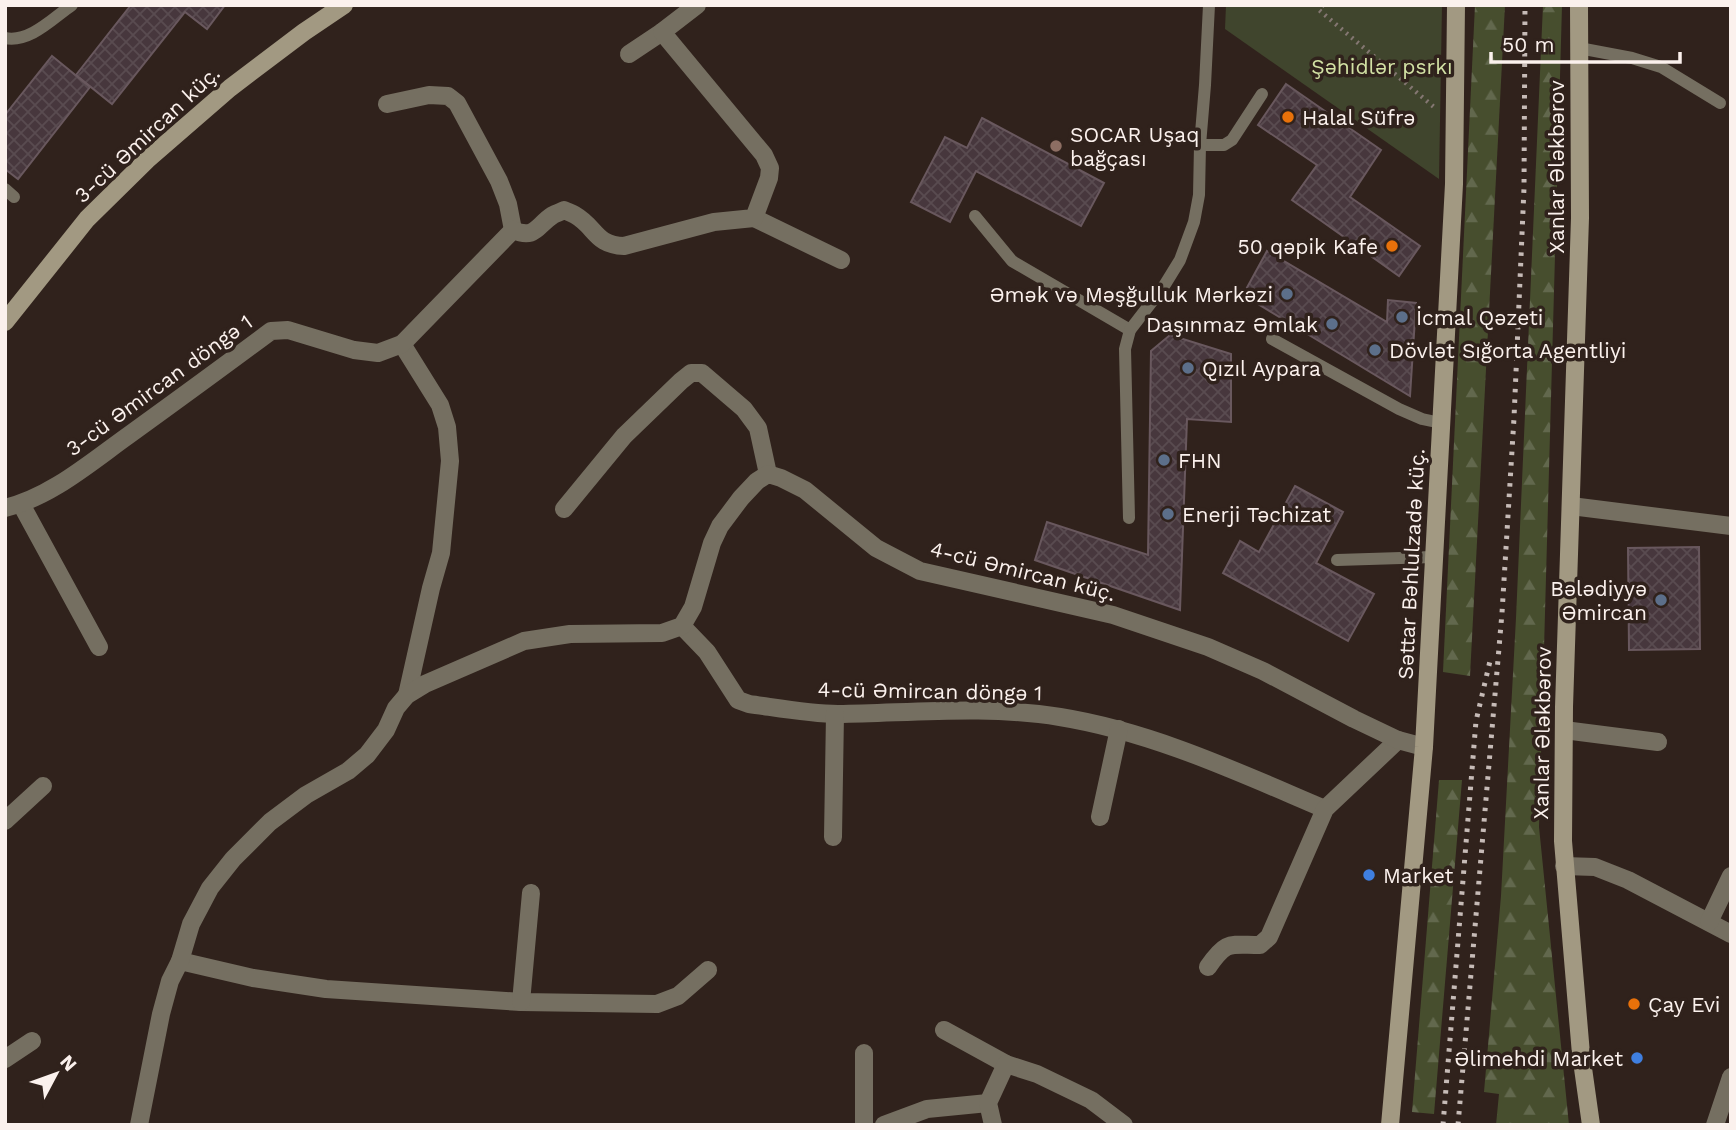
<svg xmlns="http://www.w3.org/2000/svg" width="1736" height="1130" font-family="'Work Sans',sans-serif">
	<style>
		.forest { fill: url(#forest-firs) }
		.park { fill: #40452d }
		.building { fill: url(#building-cross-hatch); stroke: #69585e; stroke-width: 2 }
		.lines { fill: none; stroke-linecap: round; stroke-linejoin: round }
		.path { stroke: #847772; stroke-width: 4.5; stroke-dasharray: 2 5; stroke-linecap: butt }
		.lane { stroke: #756f61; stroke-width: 12 }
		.street { stroke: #756f61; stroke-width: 18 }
		.secondary { stroke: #a29982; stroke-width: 18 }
		.rail { stroke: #c6bbb7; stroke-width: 5; stroke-dasharray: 3.5 7; stroke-linecap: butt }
		.food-dot { fill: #e8710a; stroke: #30221c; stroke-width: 2.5 }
		.education-dot { fill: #8d6e63; stroke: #30221c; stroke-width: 2.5 }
		.service-dot { fill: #5c6f8a; stroke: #30221c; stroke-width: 2.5 }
		.shop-dot { fill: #3f7fe0; stroke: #30221c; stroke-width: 2.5 }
		.labels { text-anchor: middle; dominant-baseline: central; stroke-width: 7; stroke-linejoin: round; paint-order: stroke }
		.park-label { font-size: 21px; fill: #d3e2a5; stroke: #30221c }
		.poi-label { font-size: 21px; fill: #fbf1ed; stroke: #30221c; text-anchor: start }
		.street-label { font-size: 21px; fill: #fbf1ed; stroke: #30221c }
	</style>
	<defs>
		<pattern id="forest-firs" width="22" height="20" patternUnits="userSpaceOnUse" patternTransform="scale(1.75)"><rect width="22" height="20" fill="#474e2e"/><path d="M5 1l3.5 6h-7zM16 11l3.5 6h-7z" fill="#62684d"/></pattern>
		<pattern id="building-cross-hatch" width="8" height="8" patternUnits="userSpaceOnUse" patternTransform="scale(1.75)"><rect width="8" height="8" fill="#47373d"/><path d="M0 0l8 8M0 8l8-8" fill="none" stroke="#594b50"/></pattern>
	</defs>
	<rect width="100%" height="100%" fill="#30221c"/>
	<!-- forest -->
	<g class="forest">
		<path d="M1475,5H1505L1470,676L1443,672Z"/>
		<path d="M1543,5H1562L1539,827L1569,1125H1496L1499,1094L1484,1092L1501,896L1516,618Z"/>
		<path d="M1439,780H1462L1434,1114L1412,1112Z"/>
	</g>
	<!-- park -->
	<path class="park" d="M1226,5H1442L1439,179L1225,29Z"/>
	<!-- building -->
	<g class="building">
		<path d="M131,5H225L207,29L185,12L112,104L76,75Z"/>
		<path d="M52,56L90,87L18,179L5,169V115Z"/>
		<path d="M1286,84L1381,150L1350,197L1420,246L1399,276L1292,200L1317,165L1258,125Z"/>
		<path d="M982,118L1104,183L1081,226L976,171L950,222L911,202L945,137L967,148Z"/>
		<path d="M1267,251L1387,322L1388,300L1416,303L1410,396L1243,295Z"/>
		<path d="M1170,335L1231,354V422L1187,419L1180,610L1035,560L1047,522L1148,555L1151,351Z"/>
		<path d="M1295,486L1343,512L1316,563L1374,594L1348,641L1223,573L1240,541L1259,552Z"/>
		<path d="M1699,547L1700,649L1629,650L1628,548Z"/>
	</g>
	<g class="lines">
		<!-- path -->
		<path class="path" d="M1323,5L1319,10L1434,107"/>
		<!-- lane -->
		<g class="lane">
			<path d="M5,38C30,43 53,18 72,5"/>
			<path d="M1579,48L1632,58L1661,67L1720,103"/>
			<path d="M1200,145H1224L1232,140L1262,94"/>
			<path d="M5,189L14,197"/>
			<path d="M975,216L1012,261L1130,330"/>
			<path d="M1272,339L1399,409L1422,419L1441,423"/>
			<path d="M1129,518L1125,349L1130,330L1164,286L1180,260L1194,222L1199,195L1200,145L1205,85L1209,5"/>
			<path d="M1337,560L1433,557"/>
		</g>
		<!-- street -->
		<g class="street">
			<path d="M629,54L662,32"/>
			<path d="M387,104L429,95L448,96L457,103L499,181L508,204L513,230"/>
			<path d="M754,218L841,260"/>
			<path d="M402,344L440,405L447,427L450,461L441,553L431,588L407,695"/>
			<path d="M21,504L99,647"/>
			<path d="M1571,506L1731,526"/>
			<path d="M5,508C51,497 91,462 129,435C176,401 224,366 271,331L288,330L354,350L378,353L402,344L513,230C536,240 537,225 553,215C557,213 561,212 564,210C568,212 572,213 575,215C596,227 595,245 624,246L714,222L754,218L769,178L770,168L764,155L662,32L697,5"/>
			<path d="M564,509L624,436L681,381L691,373H702L744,409L758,428L768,474"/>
			<path d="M682,626L707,652L738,700L749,704C778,708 809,714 838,714C912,713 987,705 1060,717C1153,732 1240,773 1325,809"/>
			<path d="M1564,730L1658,742"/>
			<path d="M1100,817L1119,729"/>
			<path d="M5,821L43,786"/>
			<path d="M833,837L835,714"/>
			<path d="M1564,866L1595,867L1628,880L1731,934"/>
			<path d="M1709,922L1731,876"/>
			<path d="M180,961L253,978L326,989L521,1002L657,1004L678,996L708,970"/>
			<path d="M1208,967C1227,940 1229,945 1260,945L1269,937L1325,809L1398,740"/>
			<path d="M521,1002L531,893"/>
			<path d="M944,1030L1006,1064"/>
			<path d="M864,1053V1125"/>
			<path d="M5,1059L32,1041"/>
			<path d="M139,1125L161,1014L170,981L180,961L191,924L210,888L233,859L270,822L306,795L348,771L367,755L386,730L396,708L407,695L425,684L524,641L570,634L662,633L682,626L693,607L712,543L720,526L741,498L757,481L768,474L781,478L805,490L876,548L920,571L1113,615L1208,647L1263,671L1354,719L1398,740L1424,747"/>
			<path d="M884,1125L927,1109L988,1103"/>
			<path d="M993,1125L988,1103L1006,1064L1037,1074L1091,1100L1124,1125"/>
			<path d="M1715,1125L1731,1077"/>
		</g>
		<!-- secondary -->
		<g class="secondary">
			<path d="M1579,5L1580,218L1564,707L1563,841L1581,1054L1591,1125"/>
			<path d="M5,322L87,219L147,160L230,88L304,32L344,5"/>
			<path d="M1390,1125L1424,747L1454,184L1456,5"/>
		</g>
		<!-- rail -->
		<g class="rail">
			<path d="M1443,1125L1476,721L1490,661"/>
			<path d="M1458,1125L1502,613L1514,418L1524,188L1525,5"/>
		</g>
	</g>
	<!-- markers -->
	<g class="food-dot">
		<circle cx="1288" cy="117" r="7"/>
		<circle cx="1392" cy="246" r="7"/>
		<circle cx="1634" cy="1004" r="7"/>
	</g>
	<circle class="education-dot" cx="1056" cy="146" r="7"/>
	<g class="service-dot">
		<circle cx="1287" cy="294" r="7"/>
		<circle cx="1402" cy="317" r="7"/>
		<circle cx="1332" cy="324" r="7"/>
		<circle cx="1375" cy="350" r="7"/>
		<circle cx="1188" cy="368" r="7"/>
		<circle cx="1164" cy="460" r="7"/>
		<circle cx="1168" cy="514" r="7"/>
		<circle cx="1661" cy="600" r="7"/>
	</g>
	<g class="shop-dot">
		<circle cx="1369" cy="875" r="7"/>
		<circle cx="1637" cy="1058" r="7"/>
	</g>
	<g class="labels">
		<!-- park labels -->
		<g class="park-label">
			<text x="1382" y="66">Şəhidlər psrkı</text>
		</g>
		<!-- poi labels -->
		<g class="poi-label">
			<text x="1302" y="117">Halal Süfrə</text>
			<text x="1070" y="134">SOCAR Uşaq<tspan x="1070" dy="24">bağçası</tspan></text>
			<text x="1378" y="246" text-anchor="end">50 qəpik Kafe</text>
			<text x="1273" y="294" text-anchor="end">Əmək və Məşğulluk Mərkəzi</text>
			<text x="1416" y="317">İcmal Qəzeti</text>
			<text x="1318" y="324" text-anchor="end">Daşınmaz Əmlak</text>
			<text x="1389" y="350">Dövlət Sığorta Agentliyi</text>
			<text x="1202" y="368">Qızıl Aypara</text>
			<text x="1178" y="460">FHN</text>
			<text x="1182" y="514">Enerji Təchizat</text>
			<text x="1647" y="588" text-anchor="end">Bələdiyyə<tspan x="1647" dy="24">Əmircan</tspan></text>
			<text x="1383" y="875">Market</text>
			<text x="1648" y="1004">Çay Evi</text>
			<text x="1623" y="1058" text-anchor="end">Əlimehdi Market</text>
		</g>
		<!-- street labels -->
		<g class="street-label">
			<text transform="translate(147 134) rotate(-43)">3-cü Əmircan küç.</text>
			<text transform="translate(1556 167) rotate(-90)">Xanlar Ələkbərov</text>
			<text transform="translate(159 385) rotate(-36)">3-cü Əmircan döngə 1</text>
			<text transform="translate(1411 564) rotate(-87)">Səttar Bəhlulzadə küç.</text>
			<text transform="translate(1023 571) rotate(14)">4-cü Əmircan küç.</text>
			<text transform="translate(930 691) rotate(1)">4-cü Əmircan döngə 1</text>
			<text transform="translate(1542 733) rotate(-89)">Xanlar Ələkbərov</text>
		</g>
	</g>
	<!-- border -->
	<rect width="1736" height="1130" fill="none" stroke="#fbf1ed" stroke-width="14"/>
	<!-- north arrow -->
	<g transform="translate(56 1074) rotate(49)" stroke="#30221c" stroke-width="5" paint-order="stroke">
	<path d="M0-5L12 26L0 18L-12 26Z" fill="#fbf1ed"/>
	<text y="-10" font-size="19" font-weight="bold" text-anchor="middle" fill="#fbf1ed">N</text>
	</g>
	<!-- scale -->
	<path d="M1491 52v10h189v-10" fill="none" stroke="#fbf1ed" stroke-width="3.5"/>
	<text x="1502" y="52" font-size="21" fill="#fbf1ed" stroke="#30221c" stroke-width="5" paint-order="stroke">50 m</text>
</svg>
